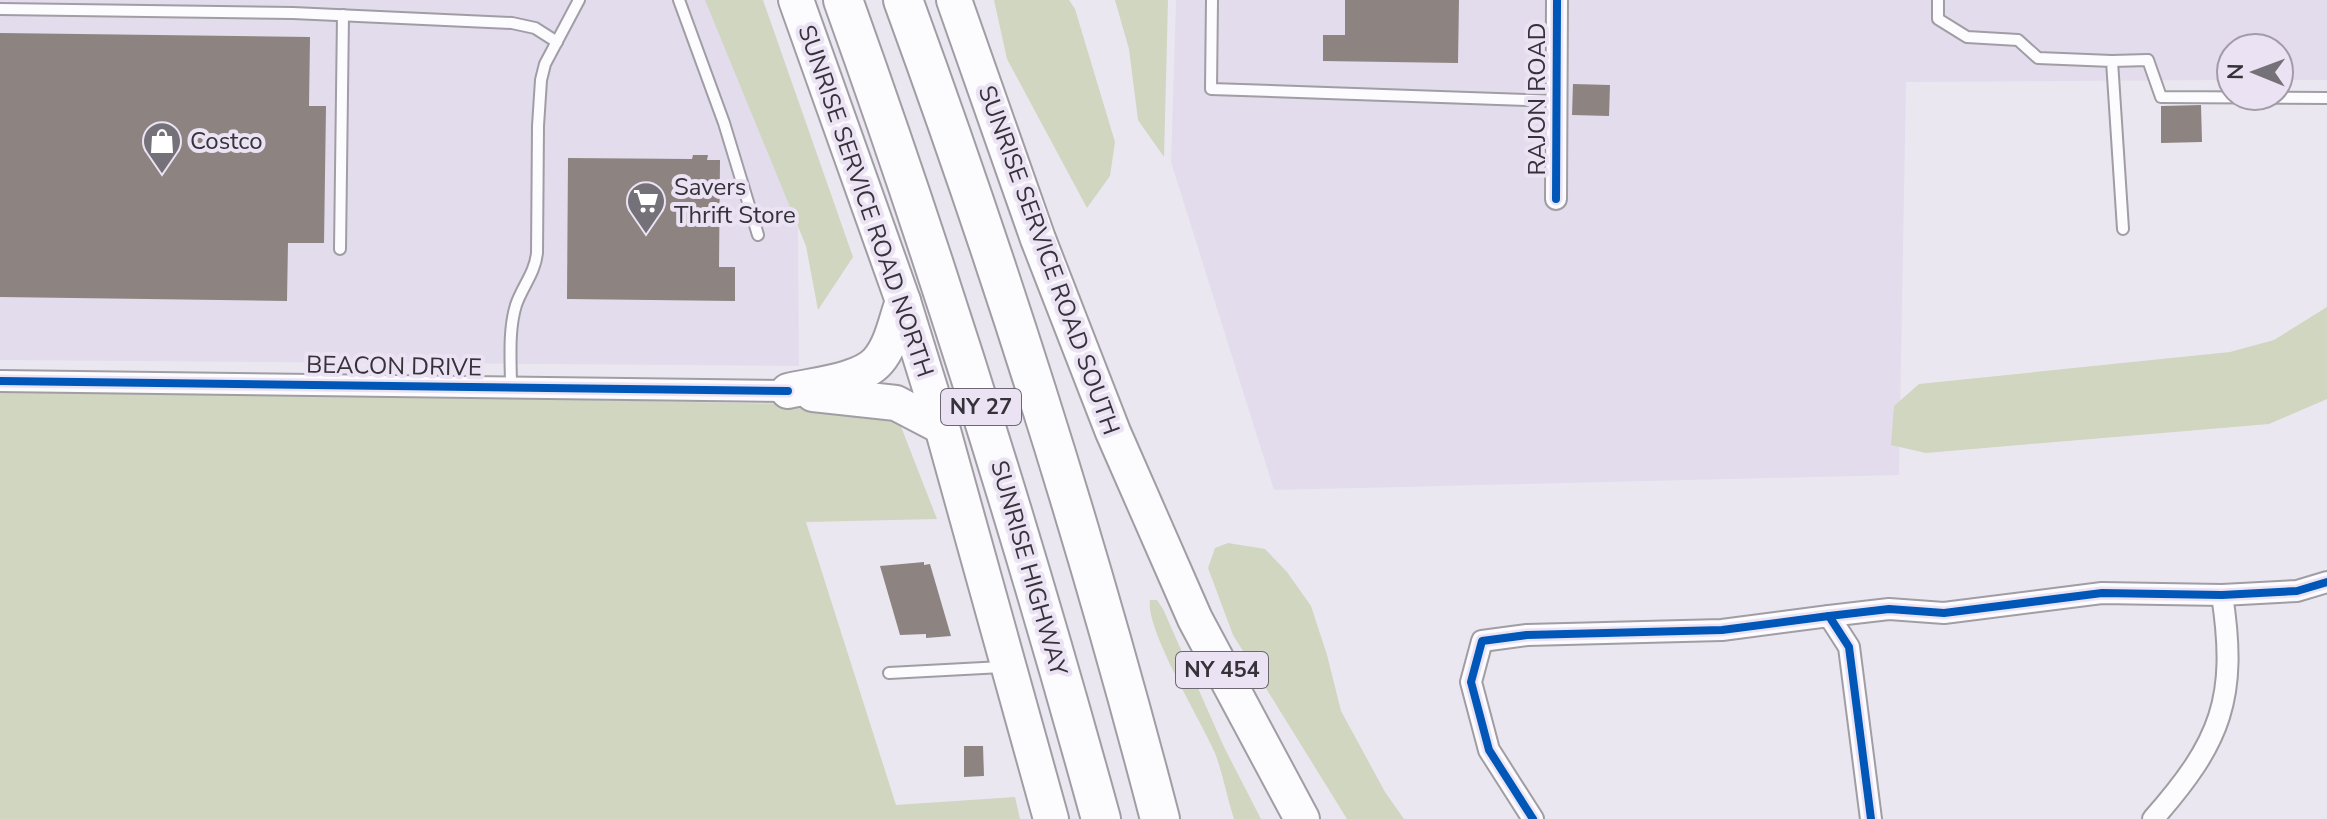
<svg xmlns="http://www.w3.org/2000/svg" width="2327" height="819" font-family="'Nunito Sans',sans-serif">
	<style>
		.built { fill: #e3dcec }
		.green { fill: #d0d6c0 }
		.building { fill: #8d8481 }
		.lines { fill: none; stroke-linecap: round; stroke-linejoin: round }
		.service-casing { stroke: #a09da4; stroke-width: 14 }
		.minor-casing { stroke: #a09da4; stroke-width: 24 }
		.trunk-casing { stroke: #a09da4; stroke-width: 38 }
		.motorway-casing { stroke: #a09da4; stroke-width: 42 }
		.service { stroke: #fcfbfd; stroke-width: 10 }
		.minor { stroke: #fcfbfd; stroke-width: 20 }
		.trunk { stroke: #fcfbfd; stroke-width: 34 }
		.motorway { stroke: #fcfbfd; stroke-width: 38 }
		.cycleway-casing { stroke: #ebe3f4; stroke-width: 13 }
		.cycleway { stroke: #0057b8; stroke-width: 8 }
		.labels { text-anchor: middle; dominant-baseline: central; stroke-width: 8; stroke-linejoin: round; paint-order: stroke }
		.shield { fill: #ebe3f4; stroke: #6c6771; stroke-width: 2 }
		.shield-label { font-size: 22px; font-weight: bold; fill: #353239 }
		.street-label { font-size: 24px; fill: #353239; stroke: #ebe3f4 }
		.poi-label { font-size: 24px; fill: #353239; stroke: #ebe3f4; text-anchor: start }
	</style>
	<rect width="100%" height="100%" fill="#ebe7f0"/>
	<!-- built -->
	<g class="built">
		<path d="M0,0H718L798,229L799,366L0,360Z"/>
		<path d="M1176,0H2327V80H2279V48H2231V80L1906,82L1899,475L1274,490L1171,162Z"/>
	</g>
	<!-- green -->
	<g class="green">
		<path d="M705,0H763L853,257L818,310L806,246Z"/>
		<path d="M994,0H1069L1075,9L1115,142L1110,176L1087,208L1007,59Z"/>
		<path d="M1115,0H1168L1164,157L1138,120L1129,49Z"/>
		<path d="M2327,307V399L2269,424L1926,453L1891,445L1894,406L1919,384L2230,352L2274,340Z"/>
		<path d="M0,388L893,406L937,519L806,522L896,805L1015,797L1020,819H0Z"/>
		<path d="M1228,543L1265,549L1287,572L1311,606L1327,655L1341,711L1385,792L1404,819H1347L1233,635L1208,568L1215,548Z"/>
		<path d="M1150,600H1157L1163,609L1224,747L1261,819H1234C1227,798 1223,774 1215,753C1202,722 1145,629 1150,600Z"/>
	</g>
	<!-- building -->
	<g class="building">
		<path d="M1345,0H1459L1458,63L1323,61V35H1345Z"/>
		<path d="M0,33L310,37L309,106H326L324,243H288L287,301L0,297Z"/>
		<path d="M1573,84L1610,85L1609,116L1572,115Z"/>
		<path d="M2201,105L2202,142L2161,143V106Z"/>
		<path d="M693,155H708L707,160H720L719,267H735V301L567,299L568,158L692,159Z"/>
		<path d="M924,562V565L930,564L951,636L926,638V634L900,635L880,566Z"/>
		<path d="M964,746H983L984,776L964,777Z"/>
	</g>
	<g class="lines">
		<!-- service casing -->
		<g class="service-casing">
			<g id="service">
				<path d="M679,0L724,123L758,235"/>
				<path d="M1212,0L1211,89L1557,101"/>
				<path d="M1938,0V19L1967,37L2018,40L2038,58L2112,61L2123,229"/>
				<path d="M0,9L293,13L512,23L535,28L557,42"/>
				<path d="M2112,61L2148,60L2161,97L2327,98"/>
				<path d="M340,249L343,15"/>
				<path d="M511,388C511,362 508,331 516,305C522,287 535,273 537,253L538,126L541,80L545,64L579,0"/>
				<path d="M889,673L1002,667"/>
			</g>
		</g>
		<!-- minor casing -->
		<g class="minor-casing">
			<g id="minor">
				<path d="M1556,199L1557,0"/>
				<path d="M0,381L788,391"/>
				<path d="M1829,616L1889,609L1944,613L2102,593L2222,595L2297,591L2327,582"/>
				<path d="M1533,819L1489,750L1471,682L1482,641L1527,635L1722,630L1829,616L1849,647L1871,819"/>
				<path d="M2153,819C2221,742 2238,698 2222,595"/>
			</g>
		</g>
		<!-- trunk casing -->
		<g class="trunk-casing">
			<g id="trunk">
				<path d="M796,0L903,301L942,427L1051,819"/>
				<path d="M954,0L1038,239L1113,432L1195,619L1302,819"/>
				<path d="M788,391C813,385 861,381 878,361C892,345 896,320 903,301"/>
				<path d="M813,394L896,403L942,427"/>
			</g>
		</g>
		<!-- motorway casing -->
		<g class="motorway-casing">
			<g id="motorway">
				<path d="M843,0C940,270 1025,543 1101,819"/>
				<path d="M903,0C1001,268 1088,542 1160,819"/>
			</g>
		</g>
		<!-- service -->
		<use href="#service" class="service"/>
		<!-- minor -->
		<use href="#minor" class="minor"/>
		<!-- trunk -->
		<use href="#trunk" class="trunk"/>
		<!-- motorway -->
		<use href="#motorway" class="motorway"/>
		<!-- cycleway casing -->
		<g class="cycleway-casing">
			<g id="cycleway">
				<path d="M1556,199L1557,0"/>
				<path d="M0,381L788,391"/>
				<path d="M1829,616L1889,609L1944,613L2102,593L2222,595L2297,591L2327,582"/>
				<path d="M1533,819L1489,750L1471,682L1482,641L1527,635L1722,630L1829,616L1849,647L1871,819"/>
			</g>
		</g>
		<!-- cycleway -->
		<use href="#cycleway" class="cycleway"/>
	</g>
	<!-- icons -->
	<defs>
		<g id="shop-pin" transform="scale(2)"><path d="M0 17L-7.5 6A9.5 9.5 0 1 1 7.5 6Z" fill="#757179" stroke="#ebe3f4"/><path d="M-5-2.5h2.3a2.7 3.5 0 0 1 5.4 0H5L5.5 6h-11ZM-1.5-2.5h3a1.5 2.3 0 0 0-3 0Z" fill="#fff"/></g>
		<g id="supermarket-pin" transform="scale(2)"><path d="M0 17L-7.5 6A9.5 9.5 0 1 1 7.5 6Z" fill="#757179" stroke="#ebe3f4"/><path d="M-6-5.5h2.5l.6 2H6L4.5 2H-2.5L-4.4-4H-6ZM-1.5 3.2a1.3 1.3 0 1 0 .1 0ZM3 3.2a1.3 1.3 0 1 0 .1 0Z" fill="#fff"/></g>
	</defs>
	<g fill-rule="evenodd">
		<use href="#shop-pin" x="162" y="141"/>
		<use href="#supermarket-pin" x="646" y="201"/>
	</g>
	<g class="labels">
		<!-- shield labels -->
		<g class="shield">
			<rect x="941" y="389" width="80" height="36" rx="6"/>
			<rect x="1176" y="652" width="92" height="36" rx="6"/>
		</g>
		<g class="shield-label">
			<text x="981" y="407">NY 27</text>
			<text x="1222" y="670">NY 454</text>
		</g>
		<!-- street labels -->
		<g class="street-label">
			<text transform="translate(1537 99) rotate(-90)">RAJON ROAD</text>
			<text transform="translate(866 201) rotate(71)">SUNRISE SERVICE ROAD NORTH</text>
			<text transform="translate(1049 260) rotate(70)">SUNRISE SERVICE ROAD SOUTH</text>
			<text transform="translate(394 366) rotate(1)">BEACON DRIVE</text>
			<text transform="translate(1029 568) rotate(74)">SUNRISE HIGHWAY</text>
		</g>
		<!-- poi labels -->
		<g class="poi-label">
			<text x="190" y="141">Costco</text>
			<text x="674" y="187">Savers<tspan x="674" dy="28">Thrift Store</tspan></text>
		</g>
	</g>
	<!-- north arrow -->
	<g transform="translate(2255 72) rotate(271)"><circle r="38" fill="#ebe3f4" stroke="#a29ca9" stroke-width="2"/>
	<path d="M0-6L14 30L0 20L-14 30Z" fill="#757179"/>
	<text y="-12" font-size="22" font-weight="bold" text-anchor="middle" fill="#353239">N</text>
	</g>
</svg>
